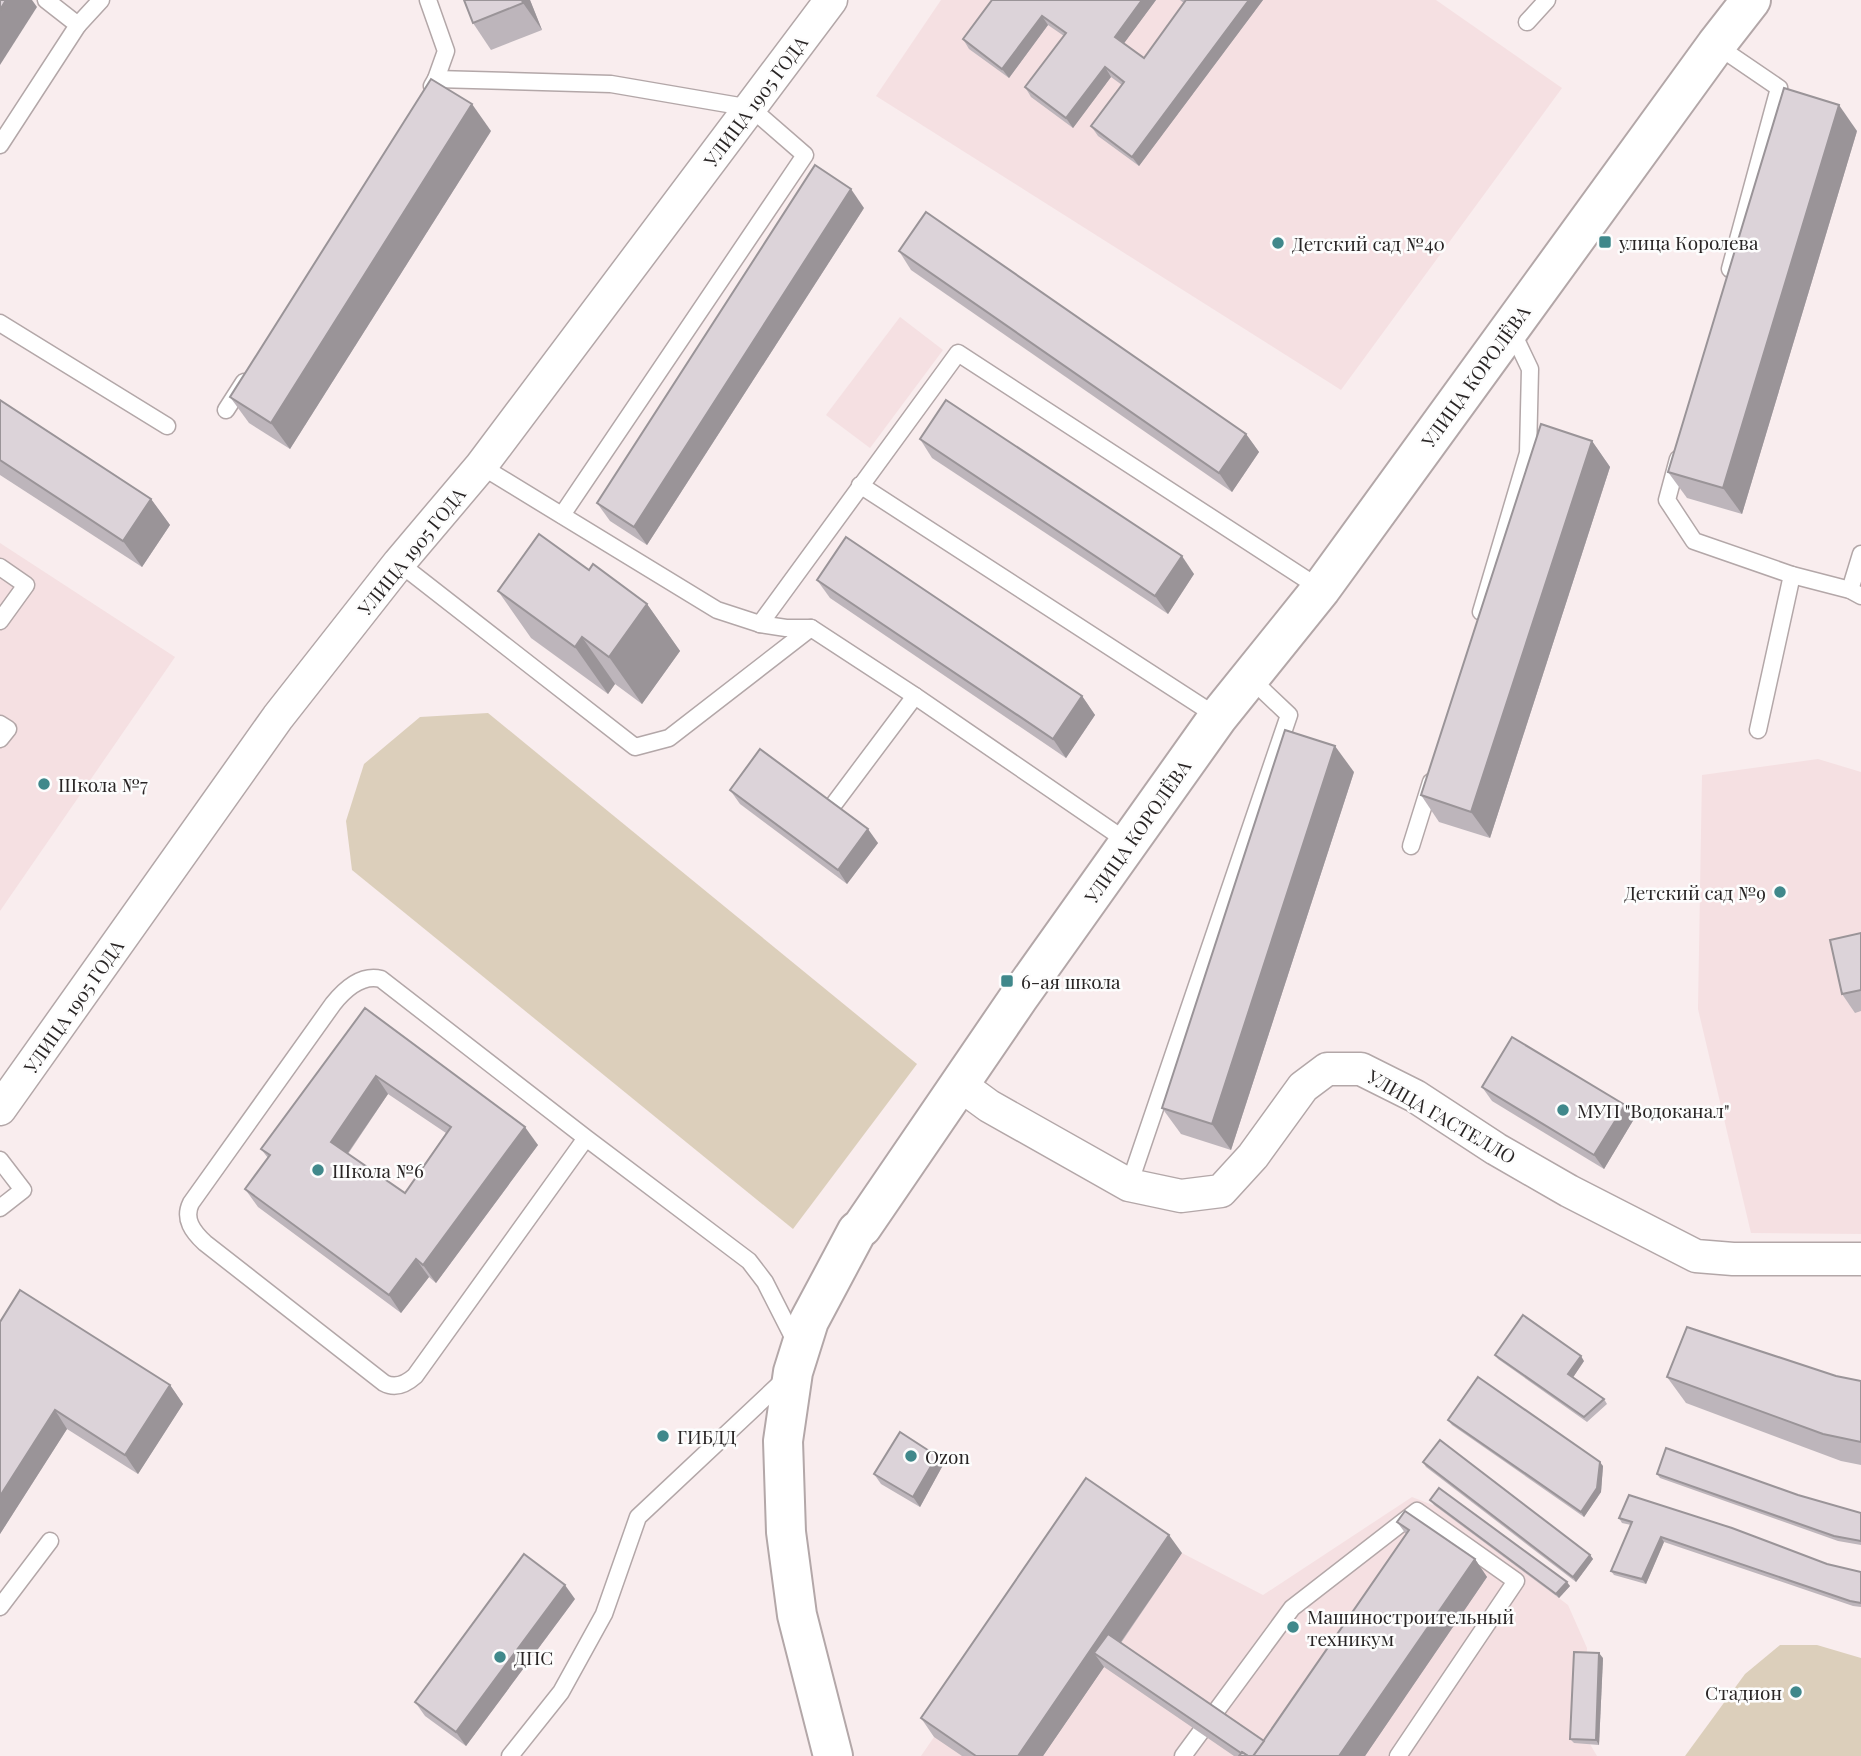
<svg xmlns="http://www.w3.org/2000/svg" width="1861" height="1756" font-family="'Playfair Display',serif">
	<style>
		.built { fill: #f5e0e2 }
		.green { fill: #dccfbb }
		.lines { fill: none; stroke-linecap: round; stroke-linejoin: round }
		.service-casing { stroke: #b3a7a8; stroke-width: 19 }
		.minor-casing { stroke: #b3a7a8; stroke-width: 35 }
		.secondary-casing { stroke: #b3a7a8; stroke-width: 42 }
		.service { stroke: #fff; stroke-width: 16 }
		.minor { stroke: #fff; stroke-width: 32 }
		.secondary { stroke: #fff; stroke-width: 38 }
		.wall { fill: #bdb5bb; fill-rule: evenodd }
		.shaded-wall { fill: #9a9498 }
		.building { fill: #dcd3d9; stroke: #9a9498; stroke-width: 2; fill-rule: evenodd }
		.poi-dot { fill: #40888b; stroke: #fdfdfd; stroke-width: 2.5 }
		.labels { text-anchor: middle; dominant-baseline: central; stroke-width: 5; stroke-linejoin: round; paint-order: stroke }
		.street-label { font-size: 19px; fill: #292525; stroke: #fdfdfd }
		.poi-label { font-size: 19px; fill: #292525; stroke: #fdfdfd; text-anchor: start }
	</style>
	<rect width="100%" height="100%" fill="#f9edee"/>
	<!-- built -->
	<g class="built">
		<path d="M941,0H1436L1562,88L1341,390L876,96Z"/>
		<path d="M900,317L943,350L870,448L826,415Z"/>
		<path d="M0,543L175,657L0,911Z"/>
		<path d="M1818,759L1861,772V1234L1751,1233L1698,1009L1702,775Z"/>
		<path d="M1412,1497L1443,1509L1568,1605L1587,1648L1584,1734L1597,1756H921L934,1737L1182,1553L1263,1595Z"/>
	</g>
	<!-- green -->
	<g class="green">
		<path d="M488,713L917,1064L793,1229L352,870L346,821L364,764L420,717Z"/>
		<path d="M1780,1645H1817L1861,1658V1756H1685L1745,1674Z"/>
	</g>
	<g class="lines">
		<!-- service casing -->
		<g class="service-casing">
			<g id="service">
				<path d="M428,0L446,51L436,79L432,86"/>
				<path d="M1527,22L1547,0"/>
				<path d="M78,25L101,0"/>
				<path d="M1716,45L1779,88L1730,269"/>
				<path d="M436,79L611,84L751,108L805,155L562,515"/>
				<path d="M0,145L78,25L46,0"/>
				<path d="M0,323L167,426"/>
				<path d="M226,410L244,382"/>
				<path d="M1678,459L1667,500L1694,541L1792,575L1850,590L1861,596"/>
				<path d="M481,466L717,610L760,624L786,628H811L915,696L1128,842"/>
				<path d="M860,485L1218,717"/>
				<path d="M399,563L635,747L669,738L811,628"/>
				<path d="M0,567L26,585L0,621"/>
				<path d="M1850,590L1861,554"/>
				<path d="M1481,612L1528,453L1530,369L1512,331"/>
				<path d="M760,624L958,353L1321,589"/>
				<path d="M0,724L8,729L0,739"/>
				<path d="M1758,730L1792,575"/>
				<path d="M831,808L915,696"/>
				<path d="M1411,846L1431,782"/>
				<path d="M586,1138L415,1376C406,1384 395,1389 384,1383L205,1243C193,1232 183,1219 191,1203L333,1004C345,989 361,974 381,979L586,1138L749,1261L765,1282L797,1345"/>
				<path d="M0,1160L23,1190L0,1208"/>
				<path d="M1129,1185L1289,715L1250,678"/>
				<path d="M0,1607L50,1541"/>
				<path d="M510,1756L561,1692L604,1614L638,1517L786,1378"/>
				<path d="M1183,1756L1292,1608L1417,1511L1516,1581L1398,1756"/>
			</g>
		</g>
		<!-- minor casing -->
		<g class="minor-casing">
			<g id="minor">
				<path d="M959,1084L989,1106L1129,1185L1181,1196L1221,1191L1253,1156L1303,1087L1327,1069H1361L1415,1096L1496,1149L1569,1191L1696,1256L1733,1259H1861"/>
				<path d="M0,1109L278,717L399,563L481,466L831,0"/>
			</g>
		</g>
		<!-- secondary casing -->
		<g class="secondary-casing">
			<path id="secondary" d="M833,1756L797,1615L786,1532L783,1441L793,1372L809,1321L857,1231L862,1227L1019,997L1218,717L1321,589L1716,45L1751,0"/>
		</g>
		<!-- service -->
		<use href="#service" class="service"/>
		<!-- minor -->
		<use href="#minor" class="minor"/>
		<!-- secondary -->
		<use href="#secondary" class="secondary"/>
	</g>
	<!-- wall -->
	<g class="wall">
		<path d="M530,0L542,30L491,50L473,23Z"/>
		<path d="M992,0H1156L1124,43L1144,58L1184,3L1180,0H1263L1139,166L1098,136L1091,126L1122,85L1111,77L1073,128L1031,97L1025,87L1064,36L1048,25L1009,78L969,49L963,39Z"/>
		<path d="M491,131L290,449L249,423L230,397Z"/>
		<path d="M1857,131L1742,514L1687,498L1668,472Z"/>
		<path d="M864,208L647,545L610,521L597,503Z"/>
		<path d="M899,251L1246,434L1259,452L1232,492L911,270Z"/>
		<path d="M0,400L151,499L170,525L142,567L0,475Z"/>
		<path d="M920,439L1194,574L1168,614L932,458Z"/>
		<path d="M1592,441L1610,467L1490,838L1439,822L1421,795Z"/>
		<path d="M589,570L647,604L680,651L642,704L615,684L608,694L531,638L498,591Z"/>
		<path d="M817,580L1082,696L1095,715L1066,758L830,598Z"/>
		<path d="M1354,772L1231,1150L1181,1134L1162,1108Z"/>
		<path d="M730,790L878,843L847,884L740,804Z"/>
		<path d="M1861,933V1011L1855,1013L1842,994Z"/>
		<path d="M365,1008L538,1145L436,1283L429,1277L401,1313L258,1207L245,1189L268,1158L261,1149ZM388,1094L446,1133L405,1193L348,1154Z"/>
		<path d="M1482,1087L1634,1119L1604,1169L1492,1101Z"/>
		<path d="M0,1322L170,1385L183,1404L138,1474L67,1429L0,1534Z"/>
		<path d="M1495,1355L1584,1361L1573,1377L1604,1399L1607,1404L1587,1422L1498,1359Z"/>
		<path d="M1836,1376L1861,1381V1465L1841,1461L1686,1403L1667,1377Z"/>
		<path d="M1448,1420L1603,1466L1601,1492L1584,1517L1452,1425Z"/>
		<path d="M937,1456L943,1465L920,1507L881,1484L874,1474Z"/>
		<path d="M1423,1462L1590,1555L1593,1559L1576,1582L1426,1467Z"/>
		<path d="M1657,1474L1798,1495L1861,1513V1545L1838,1541L1660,1478Z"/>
		<path d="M1430,1500L1570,1586L1559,1598L1434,1505Z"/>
		<path d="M1619,1518L1861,1572V1607L1853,1606L1664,1542L1646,1584L1614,1575L1611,1571L1631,1525L1622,1523Z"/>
		<path d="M1397,1522L1475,1559L1487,1577L1365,1756H1234L1104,1667L1043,1756H962L934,1737L921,1718L1182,1553L1121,1643L1264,1741L1406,1534Z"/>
		<path d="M575,1599L466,1746L425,1716L415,1702Z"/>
		<path d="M1603,1658L1599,1745L1574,1743L1570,1739Z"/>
	</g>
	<!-- shaded-wall -->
	<g class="shaded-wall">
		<path d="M6,0H32L37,7L0,65V10Z"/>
		<path d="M522,0H530L542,30L523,3Z"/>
		<path d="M1142,0H1156L1122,46L1115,37Z"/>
		<path d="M1249,0H1263L1139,166L1132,157Z"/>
		<path d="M1042,16L1048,25L1009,78L1002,69Z"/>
		<path d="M1105,67L1111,77L1073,128L1066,118Z"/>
		<path d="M472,104L491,131L290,449L271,423Z"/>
		<path d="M1839,105L1857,131L1742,514L1723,488Z"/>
		<path d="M851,189L864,208L647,545L634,527Z"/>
		<path d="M1246,434L1259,452L1232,492L1219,473Z"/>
		<path d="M1592,441L1610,467L1490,838L1471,812Z"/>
		<path d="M151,499L170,525L142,567L123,541Z"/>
		<path d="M1182,556L1194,574L1168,614L1155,596Z"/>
		<path d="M647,604L680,651L642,704L609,657Z"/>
		<path d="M582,637L615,684L608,694L575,647Z"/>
		<path d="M1082,696L1095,715L1066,758L1053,739Z"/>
		<path d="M1335,746L1354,772L1231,1150L1212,1124Z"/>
		<path d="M868,829L878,843L847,884L838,870Z"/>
		<path d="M376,1076L388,1094L343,1160L331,1142Z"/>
		<path d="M1625,1105L1634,1119L1604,1169L1594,1155Z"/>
		<path d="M525,1127L538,1145L436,1283L423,1265Z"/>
		<path d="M416,1259L429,1277L401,1313L389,1295Z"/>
		<path d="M1581,1356L1584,1361L1572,1379L1568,1374Z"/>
		<path d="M170,1385L183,1404L138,1474L125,1455Z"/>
		<path d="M55,1410L67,1429L0,1534V1496Z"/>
		<path d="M937,1456L943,1465L920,1507L913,1497Z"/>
		<path d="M1600,1462L1603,1466L1601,1492L1584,1517L1581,1512Z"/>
		<path d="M1169,1535L1182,1553L1107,1662L1094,1653L1104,1667L1043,1756H1018Z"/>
		<path d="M1661,1537L1664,1542L1646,1584L1642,1579Z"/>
		<path d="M1590,1555L1593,1559L1576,1582L1573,1577Z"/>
		<path d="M1475,1559L1487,1577L1365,1756H1339Z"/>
		<path d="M1567,1582L1570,1586L1559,1598L1556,1594Z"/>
		<path d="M565,1585L575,1599L466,1746L456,1732Z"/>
		<path d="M1599,1653L1603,1658L1599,1745L1596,1740Z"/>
	</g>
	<!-- building -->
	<g class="building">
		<path d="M0,0H6L0,10Z"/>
		<path d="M464,0H522L523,3L473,23Z"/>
		<path d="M992,0H1142L1115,37L1144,58L1186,0H1249L1132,157L1091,126L1124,82L1105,67L1066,118L1025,87L1066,33L1042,16L1002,69L963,39Z"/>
		<path d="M431,79L472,104L271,423L230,397Z"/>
		<path d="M1784,88L1839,105L1723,488L1668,472Z"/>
		<path d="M815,165L851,189L634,527L597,503Z"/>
		<path d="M926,212L1246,434L1219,473L899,251Z"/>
		<path d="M0,400L151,499L123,541L0,460Z"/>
		<path d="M946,400L1182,556L1155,596L920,439Z"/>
		<path d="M1541,424L1592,441L1471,812L1421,795Z"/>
		<path d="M539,534L589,570L593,564L647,604L609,657L582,637L575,647L498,591Z"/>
		<path d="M846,537L1082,696L1053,739L817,580Z"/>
		<path d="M1285,730L1335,746L1212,1124L1162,1108Z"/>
		<path d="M760,749L868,829L838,870L730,790Z"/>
		<path d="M1861,933V990L1842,994L1830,940Z"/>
		<path d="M365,1008L525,1127L423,1265L416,1259L389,1295L245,1189L270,1155L261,1149ZM376,1076L451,1127L405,1193L331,1142Z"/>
		<path d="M1512,1037L1625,1105L1594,1155L1482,1087Z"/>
		<path d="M20,1290L170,1385L125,1455L55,1410L0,1496V1322Z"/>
		<path d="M1523,1315L1581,1356L1568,1374L1604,1399L1584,1417L1495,1355Z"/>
		<path d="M1687,1327L1836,1376L1861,1381V1442L1823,1434L1667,1377Z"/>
		<path d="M1478,1377L1600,1462L1597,1488L1581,1512L1448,1420Z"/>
		<path d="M900,1432L937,1456L913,1497L874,1474Z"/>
		<path d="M1440,1440L1590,1555L1573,1577L1423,1462Z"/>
		<path d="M1666,1448L1798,1495L1861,1513V1541L1834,1536L1657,1474Z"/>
		<path d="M1086,1478L1169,1535L1018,1756H976L921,1718Z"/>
		<path d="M1439,1488L1567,1582L1556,1594L1430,1500Z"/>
		<path d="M1629,1495L1732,1528L1827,1564L1861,1572V1603L1850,1601L1661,1537L1642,1579L1611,1571L1632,1522L1619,1518Z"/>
		<path d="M1405,1511L1475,1559L1339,1756H1253L1409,1530L1397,1522Z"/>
		<path d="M524,1554L565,1585L456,1732L415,1702Z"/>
		<path d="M1108,1634L1264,1741L1253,1756H1248L1242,1752L1241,1753L1094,1653Z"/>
		<path d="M1574,1652L1599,1653L1596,1740L1570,1739Z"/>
		<path d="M1242,1752L1248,1756H1239Z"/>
	</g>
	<!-- markers -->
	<g class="poi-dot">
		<rect x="1598" y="235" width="14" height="14" rx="3.5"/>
		<circle cx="1278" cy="243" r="7"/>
		<circle cx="44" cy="784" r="7"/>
		<circle cx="1780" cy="892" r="7"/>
		<rect x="1000" y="974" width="14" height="14" rx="3.5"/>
		<circle cx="1563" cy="1110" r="7"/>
		<circle cx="318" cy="1170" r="7"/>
		<circle cx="663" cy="1436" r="7"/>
		<circle cx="911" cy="1456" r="7"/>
		<circle cx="1293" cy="1627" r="7"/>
		<circle cx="500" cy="1657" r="7"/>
		<circle cx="1796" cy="1692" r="7"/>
	</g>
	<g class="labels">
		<!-- street labels -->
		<g class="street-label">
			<text transform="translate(755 101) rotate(-53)">УЛИЦА 1905 ГОДА</text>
			<text transform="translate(1475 376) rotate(-54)">УЛИЦА КОРОЛЁВА</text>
			<text transform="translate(411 551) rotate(-51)">УЛИЦА 1905 ГОДА</text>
			<text transform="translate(1137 831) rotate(-55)">УЛИЦА КОРОЛЁВА</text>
			<text transform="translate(73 1006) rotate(-55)">УЛИЦА 1905 ГОДА</text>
			<text transform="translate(1442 1116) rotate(30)">УЛИЦА ГАСТЕЛЛО</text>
		</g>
		<!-- poi labels -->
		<g class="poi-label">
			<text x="1619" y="242">улица Королева</text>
			<text x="1292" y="243">Детский сад №40</text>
			<text x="58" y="784">Школа №7</text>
			<text x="1766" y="892" text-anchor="end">Детский сад №9</text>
			<text x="1021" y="981">6-ая школа</text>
			<text x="1577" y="1110">МУП "Водоканал"</text>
			<text x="332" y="1170">Школа №6</text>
			<text x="677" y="1436">ГИБДД</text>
			<text x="925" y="1456">Ozon</text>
			<text x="1307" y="1616">Машиностроительный<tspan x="1307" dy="22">техникум</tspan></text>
			<text x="514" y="1657">ДПС</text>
			<text x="1782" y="1692" text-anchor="end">Стадион</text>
		</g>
	</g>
</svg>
